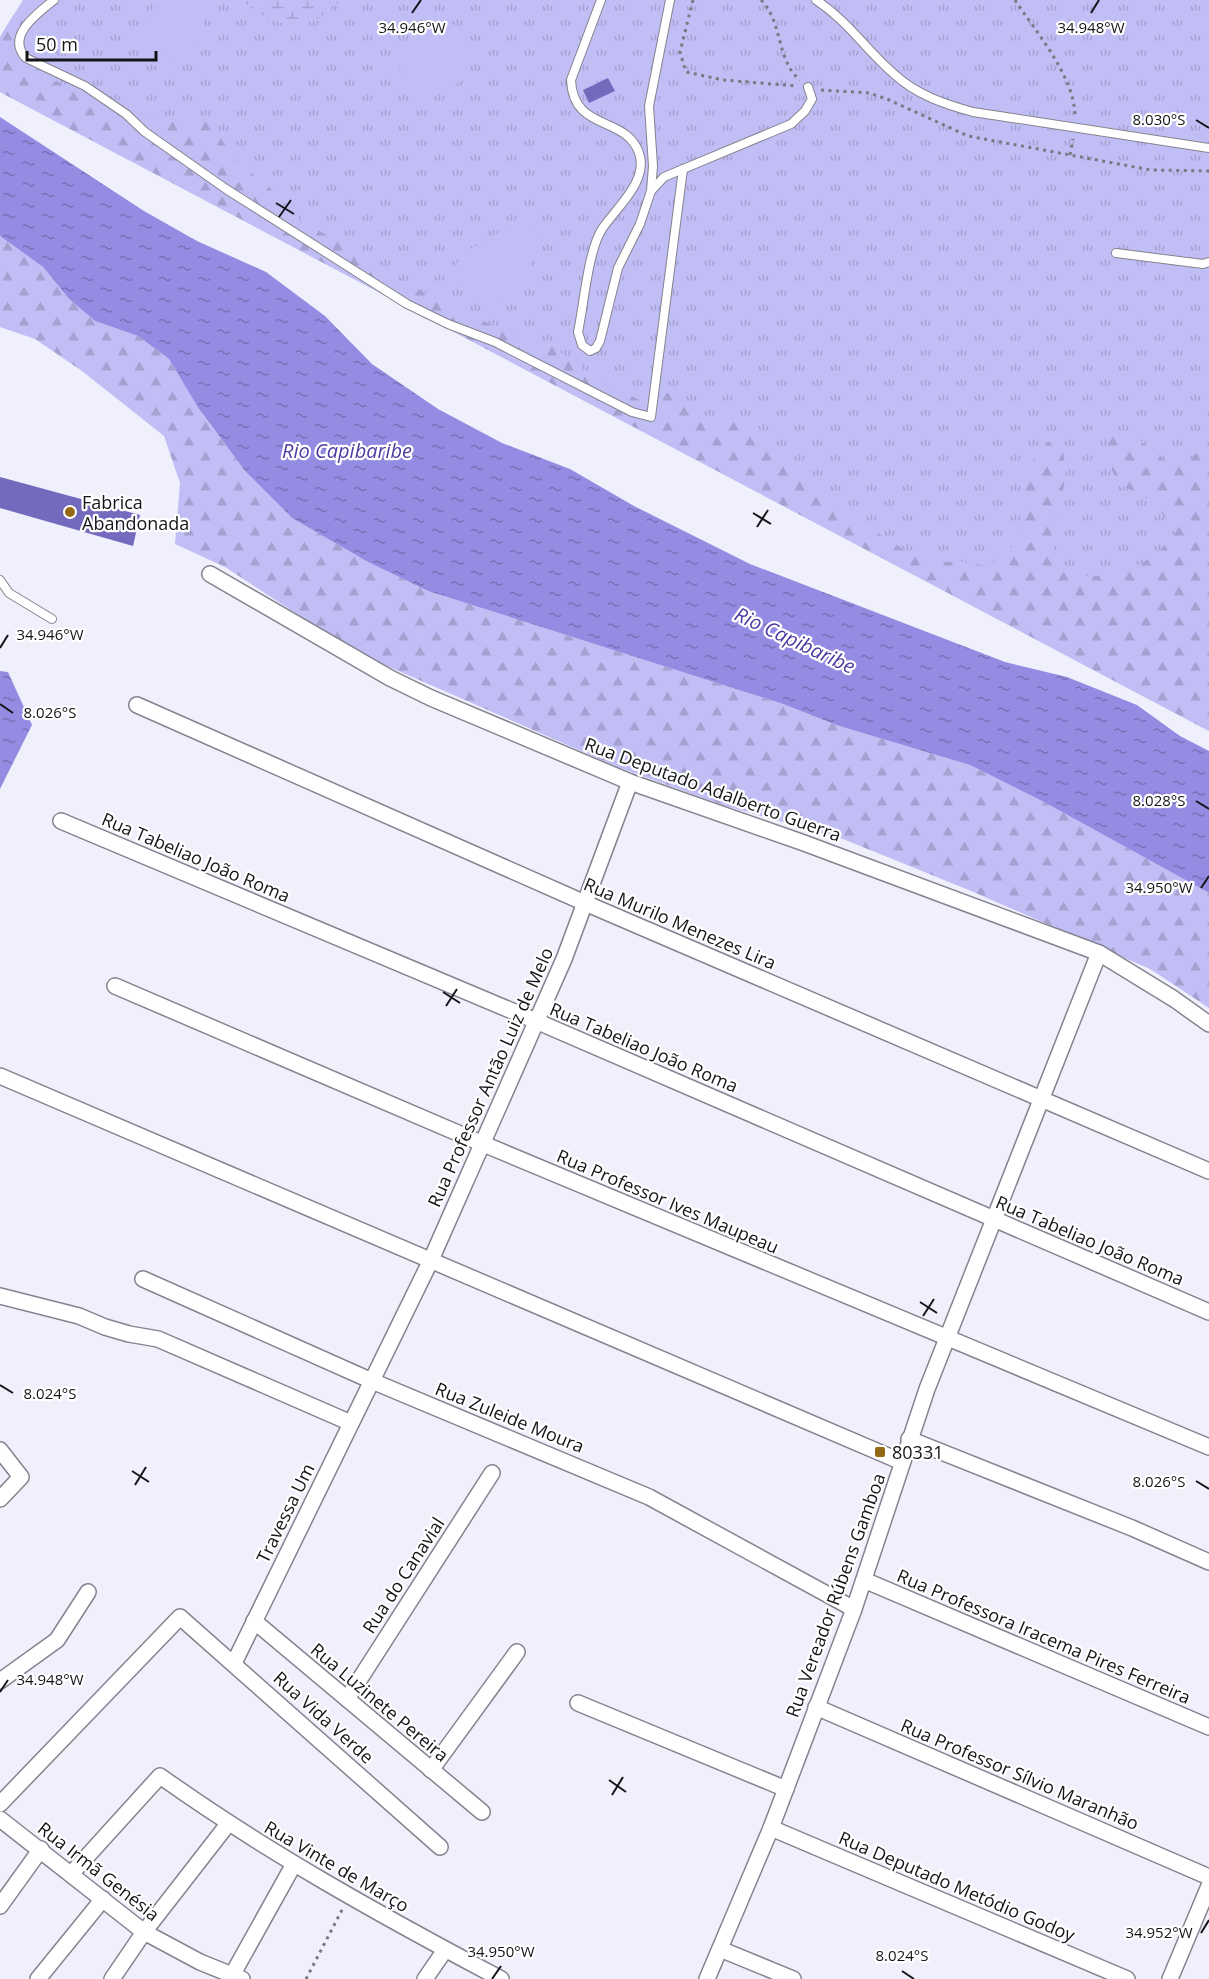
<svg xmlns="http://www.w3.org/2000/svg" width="1209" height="1979" font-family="'Open Sans',sans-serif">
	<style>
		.grass { fill: url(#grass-tufts) }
		.forest { fill: url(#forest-firs) }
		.wetland { fill: url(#wetland-marsh) }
		.pitch { fill: #c1bef6 }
		.water { fill: url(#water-ripples) }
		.building { fill: #746abd }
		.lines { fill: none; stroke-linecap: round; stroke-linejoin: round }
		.lane-casing { stroke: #84838f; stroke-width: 10 }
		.street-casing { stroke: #84838f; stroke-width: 18 }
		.path { stroke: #797981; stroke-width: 3; stroke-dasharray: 3 4.5; stroke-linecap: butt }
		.lane { stroke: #fff; stroke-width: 8 }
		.street { stroke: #fff; stroke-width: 15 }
		.ticks { fill: none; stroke: #151519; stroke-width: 2 }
		.poi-dot { fill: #966917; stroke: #fff; stroke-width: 2 }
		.labels { text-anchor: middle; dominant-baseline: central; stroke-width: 4.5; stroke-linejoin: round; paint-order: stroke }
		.poi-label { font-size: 18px; fill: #151519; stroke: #fff; text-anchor: start }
		.street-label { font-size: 18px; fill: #151519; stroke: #fff }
		.water-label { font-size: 20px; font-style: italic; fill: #4f3b9f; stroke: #fff }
		.ticks-label { font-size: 15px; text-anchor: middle; fill: #151519; stroke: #fff; stroke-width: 4.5; stroke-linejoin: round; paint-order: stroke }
	</style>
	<defs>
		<pattern id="grass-tufts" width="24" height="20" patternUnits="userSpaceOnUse" patternTransform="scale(1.5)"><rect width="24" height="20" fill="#c1bef6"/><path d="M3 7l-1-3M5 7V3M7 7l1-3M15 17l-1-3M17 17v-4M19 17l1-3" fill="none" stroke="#a5a2d2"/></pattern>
		<pattern id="forest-firs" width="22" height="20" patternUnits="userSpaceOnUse" patternTransform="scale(1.5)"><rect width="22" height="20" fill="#c1bef6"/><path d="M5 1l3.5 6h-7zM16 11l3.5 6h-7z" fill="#a5a2d2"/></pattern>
		<pattern id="wetland-marsh" width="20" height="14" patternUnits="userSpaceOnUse" patternTransform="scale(1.5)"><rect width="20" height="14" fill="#c1bef6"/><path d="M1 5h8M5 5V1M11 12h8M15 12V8" fill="none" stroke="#a5a2d2"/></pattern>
		<pattern id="water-ripples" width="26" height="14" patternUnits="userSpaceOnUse" patternTransform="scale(1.5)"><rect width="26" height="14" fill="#948ce2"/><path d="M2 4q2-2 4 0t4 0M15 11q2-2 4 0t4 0" fill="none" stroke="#7871b6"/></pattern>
	</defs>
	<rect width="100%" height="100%" fill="#f0effc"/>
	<!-- grass -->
	<path class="grass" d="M23,0H1209V731L0,92V37Z"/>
	<!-- forest -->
	<g class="forest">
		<path d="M14,14L43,39L50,80L134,105L158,119L198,116L211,123L234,159L269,187L299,219L432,297L526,341L553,347L583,369L639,400L671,392L696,414L758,428L785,451L809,481L853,522L870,528L908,552L937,563L959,561L986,566L1006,556L1019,536L1027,504L1024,473L1047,442L1062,440L1066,477L1052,534L1058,569C1066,571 1076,576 1085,576C1121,578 1158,561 1177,530L1148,499L1119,484L1106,459L1112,429L1129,432L1168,462L1190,460L1202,446L1209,408V731L0,92V37Z"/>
		<path d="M0,236L43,267L69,299L95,321L138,336L169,359L203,415L245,471L292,518L368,562L428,591L783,704L839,726L970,765L1042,801L1209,893V1008L1150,969L971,891L843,839L726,806L620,768L355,652L225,567L175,544L180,483L164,436L82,371L35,339L0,327Z"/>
	</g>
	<!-- wetland -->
	<path class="wetland" d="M242,0H341C310,34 275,30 242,0Z"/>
	<!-- pitch -->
	<g class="pitch">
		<path d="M163,0H193C214,16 202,38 189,56C168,64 137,48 144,22C147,13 156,6 163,0Z"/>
		<path d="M438,22H447L457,26C464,34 465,43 466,53C469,109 403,100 396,58L411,34Z"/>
		<path d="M522,225L535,231C541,240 536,248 533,258C524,294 496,314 462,289C444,257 470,250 492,237C502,231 509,224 522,225Z"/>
	</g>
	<!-- water -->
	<g class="water">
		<path d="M0,117L144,211L197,241L266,272L325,316L372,364L438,409L502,443L570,469L634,506L750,564L1005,662L1067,677L1137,705L1180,736L1209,751V893L1042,801L970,765L839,726L783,704L428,591L368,562L292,518L245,471L199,409L169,359L138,336L95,321L69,299L43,267L0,236Z"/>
		<path d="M0,671L8,672L32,725L0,789Z"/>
	</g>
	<!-- building -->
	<g class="building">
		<path d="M608,78L615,91L589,103L583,90Z"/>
		<path d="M0,477L140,515L133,546L0,508Z"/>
	</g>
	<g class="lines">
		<!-- lane casing -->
		<g class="lane-casing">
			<g id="lane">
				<path d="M54,0C38,13 5,36 26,58L85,86L126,114L145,132L226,189L407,304L448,324L495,342L632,412L651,417L683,169"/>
				<path d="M601,0L571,80C573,132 626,115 639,153C649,181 616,208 602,229C588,251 584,304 578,332L582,345L590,351L596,348L600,341L618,268L640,224L651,191L653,166L649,106L670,0"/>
				<path d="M816,0C849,22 866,50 894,74C917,95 944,104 973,112L1209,148"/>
				<path d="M651,191L664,177L791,124L805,111L812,99L808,87"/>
				<path d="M1116,253L1203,264L1209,262"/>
				<path d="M0,580L9,593L52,619"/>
			</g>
		</g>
		<!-- street casing -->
		<g class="street-casing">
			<g id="street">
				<path d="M210,574L390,678L431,698L630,782L804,843L1099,953L1174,999L1209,1024"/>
				<path d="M137,705L585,903L1209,1171"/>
				<path d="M61,821L536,1021L1209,1312"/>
				<path d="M115,986L481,1143L1209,1447"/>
				<path d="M0,1076L902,1462"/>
				<path d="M143,1279L372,1381L649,1497L854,1609"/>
				<path d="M0,1296L79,1316L105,1327L129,1334L158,1339L351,1423"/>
				<path d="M909,1439L1132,1528L1209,1562"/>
				<path d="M0,1450L21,1477L0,1499"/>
				<path d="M864,1580L1209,1727"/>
				<path d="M254,1621L482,1812"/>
				<path d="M234,1663L430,1262L564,959L630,782"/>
				<path d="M0,1681L57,1640L88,1592"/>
				<path d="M347,1699L492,1473"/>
				<path d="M578,1703L786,1789"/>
				<path d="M816,1707L1209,1877"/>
				<path d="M431,1770L517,1652"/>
				<path d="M0,1804L180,1617L440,1847"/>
				<path d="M0,1819L144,1932L200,1962L242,1979"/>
				<path d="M771,1828L1127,1979"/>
				<path d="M72,1873L160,1776C268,1853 384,1917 501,1979"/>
				<path d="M0,1906L41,1849"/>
				<path d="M720,1949L793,1979"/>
				<path d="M38,1979L103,1899"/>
				<path d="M112,1979L144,1932L228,1824"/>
				<path d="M230,1979L294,1864"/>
				<path d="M425,1979L445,1950"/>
				<path d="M707,1979L771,1828L854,1609L927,1389L1099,953"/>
				<path d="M1170,1979L1209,1886"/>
			</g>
		</g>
		<!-- path -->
		<g class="path">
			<path d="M693,0L680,52L686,72L723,80L797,86"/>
			<path d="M761,0C783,22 776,60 800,80"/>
			<path d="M1015,0C1036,32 1074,76 1075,115"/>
			<path d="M821,90L869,93L887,99L968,136L1151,170L1209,171"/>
			<path d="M1070,155L1073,139"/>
			<path d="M306,1979L343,1908"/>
		</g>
		<!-- lane -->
		<use href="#lane" class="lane"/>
		<!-- street -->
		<use href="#street" class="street"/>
	</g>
	<!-- ticks -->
	<path class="ticks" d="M412,13L421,0M1091,13L1099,0M1196,120L1209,128M276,203L294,214M279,217L291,200M753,513L771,524M757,527L768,510M0,648L8,635M0,704L13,713M1196,801L1209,809M1201,888L1209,876M443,992L460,1003M446,1006L457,989M920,1302L937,1313M923,1316L934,1299M0,1385L13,1393M132,1471L149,1482M1196,1481L1209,1489M135,1485L146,1467M0,1692L8,1680M609,1780L626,1792M612,1795L623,1777M1201,1933L1209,1920M902,1971L914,1979M492,1979L501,1966"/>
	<!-- markers -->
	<g class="poi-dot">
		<circle cx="70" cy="512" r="6"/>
		<rect x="874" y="1446" width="12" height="12" rx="3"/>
	</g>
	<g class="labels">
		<!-- poi labels -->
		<g class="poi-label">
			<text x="82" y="502">Fabrica<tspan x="82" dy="21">Abandonada</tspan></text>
			<text x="892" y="1452">80331</text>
		</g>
		<!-- street labels -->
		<g class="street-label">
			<text transform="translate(713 789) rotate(20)">Rua Deputado Adalberto Guerra</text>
			<text transform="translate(196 857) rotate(23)">Rua Tabeliao João Roma</text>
			<text transform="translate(680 923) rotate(23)">Rua Murilo Menezes Lira</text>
			<text transform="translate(644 1047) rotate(23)">Rua Tabeliao João Roma</text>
			<text transform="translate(490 1077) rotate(-66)">Rua Professor Antão Luiz de Melo</text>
			<text transform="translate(668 1201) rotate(23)">Rua Professor Ives Maupeau</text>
			<text transform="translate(1090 1240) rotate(23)">Rua Tabeliao João Roma</text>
			<text transform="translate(510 1417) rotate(22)">Rua Zuleide Moura</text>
			<text transform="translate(285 1513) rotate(-64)">Travessa Um</text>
			<text transform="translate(403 1575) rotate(-57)">Rua do Canavial</text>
			<text transform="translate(835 1595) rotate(-70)">Rua Vereador Rúbens Gamboa</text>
			<text transform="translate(1044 1636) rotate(23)">Rua Professora Iracema Pires Ferreira</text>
			<text transform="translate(380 1702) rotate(40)">Rua Luzinete Pereira</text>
			<text transform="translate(324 1717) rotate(42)">Rua Vida Verde</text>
			<text transform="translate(1020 1774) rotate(23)">Rua Professor Sílvio Maranhão</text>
			<text transform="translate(337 1866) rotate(30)">Rua Vinte de Março</text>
			<text transform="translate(99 1871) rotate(38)">Rua Irmã Genésia</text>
			<text transform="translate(957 1886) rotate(23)">Rua Deputado Metódio Godoy</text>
		</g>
		<!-- water labels -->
		<g class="water-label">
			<text x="347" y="450">Rio Capibaribe</text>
			<text transform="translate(795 640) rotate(25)">Rio Capibaribe</text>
		</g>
	</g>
	<g class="ticks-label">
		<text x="1091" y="33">34.948°W</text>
		<text x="412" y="33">34.946°W</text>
		<text x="1159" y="125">8.030°S</text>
		<text x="50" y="640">34.946°W</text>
		<text x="50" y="718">8.026°S</text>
		<text x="1159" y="806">8.028°S</text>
		<text x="1159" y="893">34.950°W</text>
		<text x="50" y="1399">8.024°S</text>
		<text x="1159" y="1487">8.026°S</text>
		<text x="50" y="1685">34.948°W</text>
		<text x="1159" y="1938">34.952°W</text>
		<text x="501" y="1957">34.950°W</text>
		<text x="902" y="1961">8.024°S</text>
	</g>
	<!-- scale -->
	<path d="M27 51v9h129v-9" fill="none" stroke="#151519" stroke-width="3"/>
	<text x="36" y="51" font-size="18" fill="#151519" stroke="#ffffff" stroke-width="4.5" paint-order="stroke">50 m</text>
</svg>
